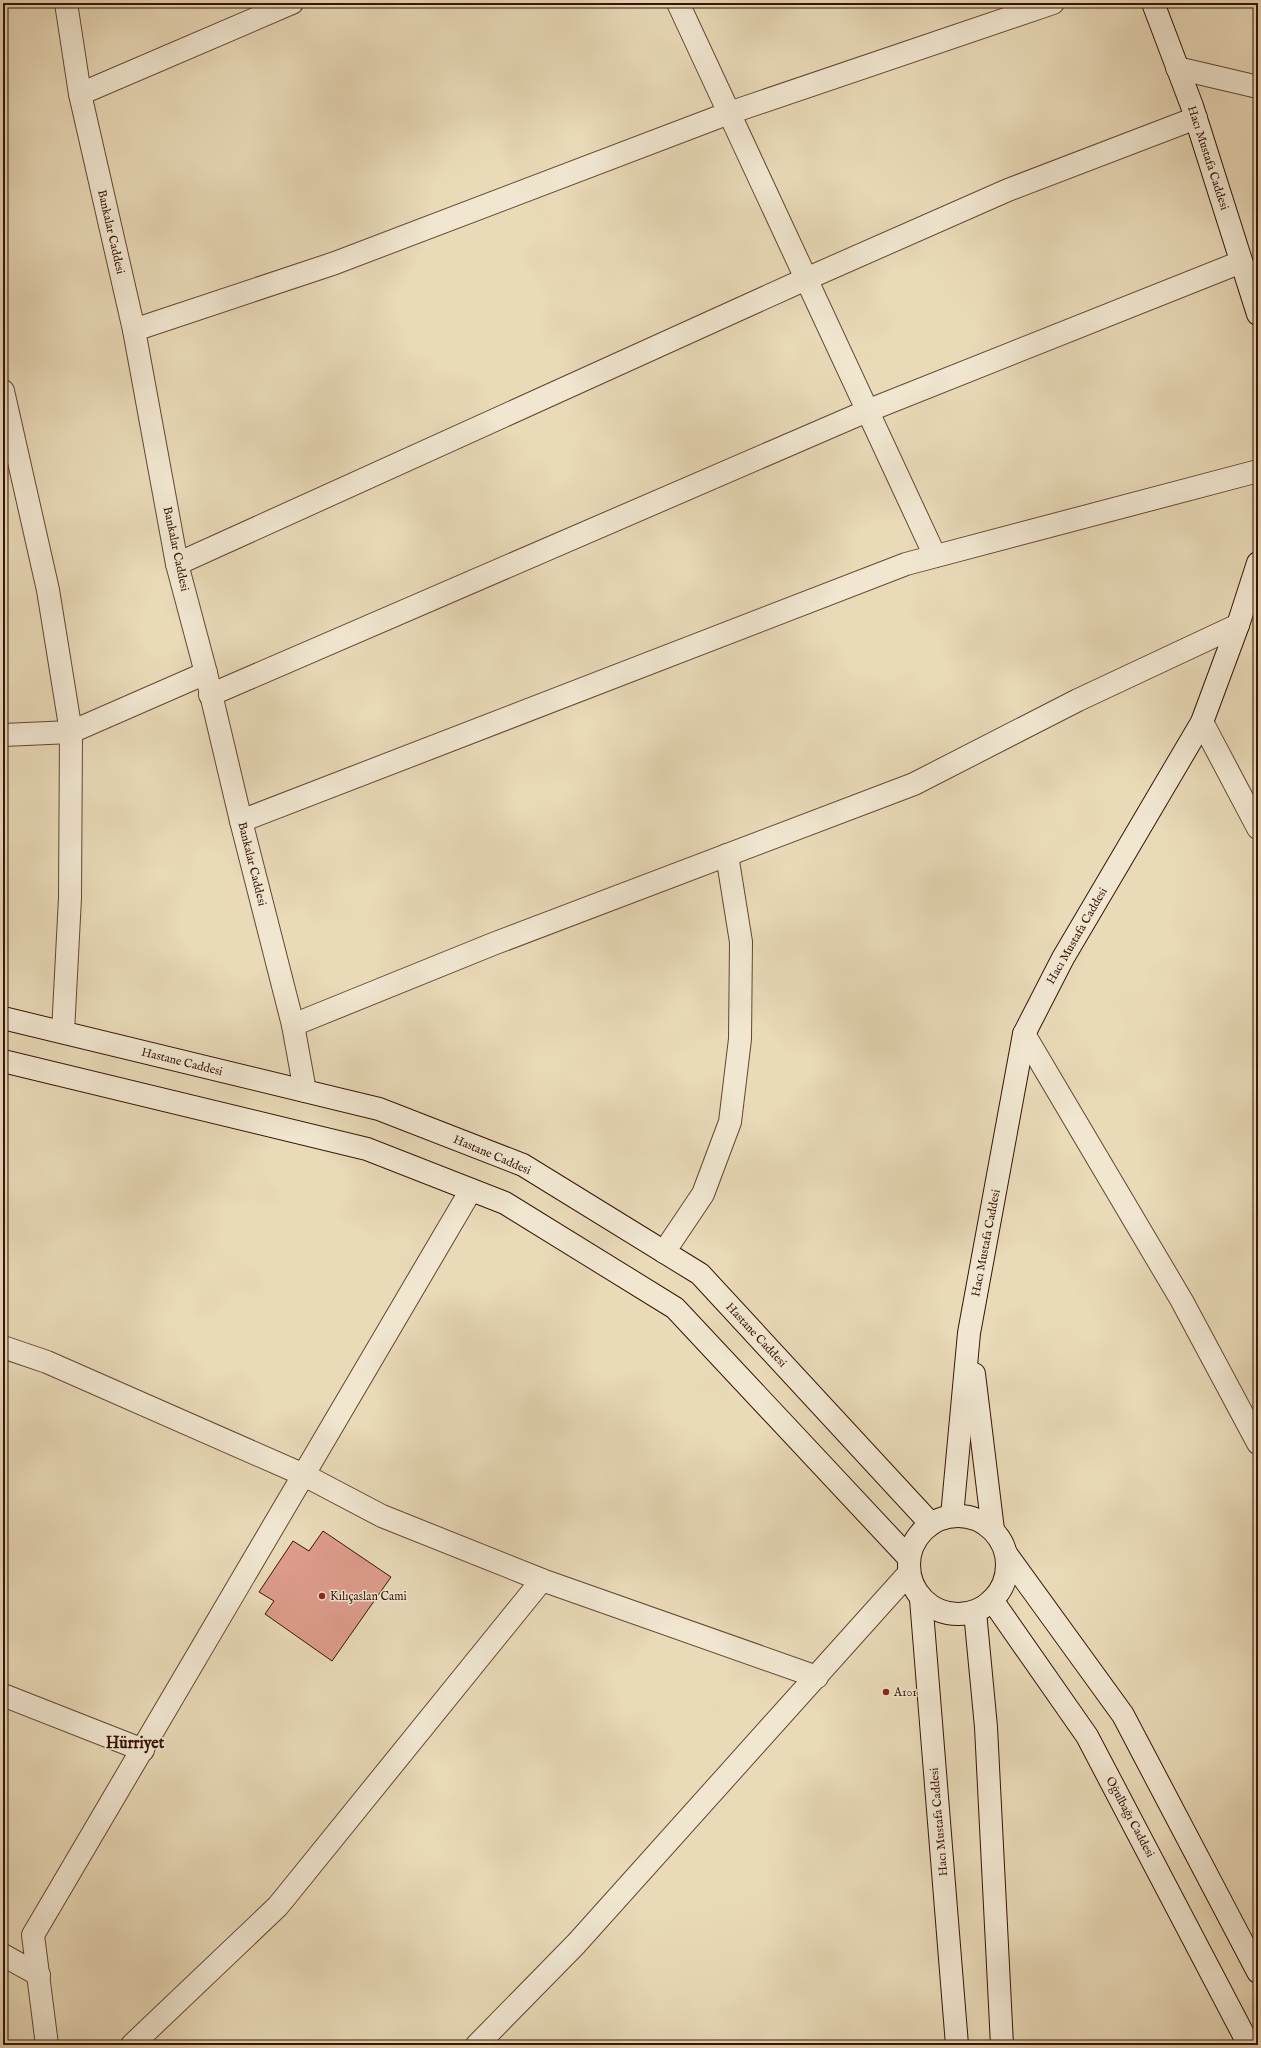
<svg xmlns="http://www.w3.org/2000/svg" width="1261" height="2048" font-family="'IM FELL English',serif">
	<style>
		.building { fill: #de9c8c; stroke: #371406 }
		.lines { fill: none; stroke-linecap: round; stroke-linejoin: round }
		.street-casing { stroke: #644632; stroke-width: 24 }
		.secondary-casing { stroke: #371406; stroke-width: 24 }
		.street { stroke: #f1e7d1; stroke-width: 22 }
		.secondary { stroke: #f1e7d1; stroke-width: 22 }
		.poi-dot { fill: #8f2418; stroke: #f1e7d1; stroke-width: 1.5 }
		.labels { text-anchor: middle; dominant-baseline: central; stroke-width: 3; stroke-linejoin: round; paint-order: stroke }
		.street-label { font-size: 12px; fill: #371406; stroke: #f1e7d1 }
		.poi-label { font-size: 12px; fill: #371406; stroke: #f1e7d1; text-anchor: start }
		.district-label { font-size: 16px; font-weight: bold; fill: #371406; stroke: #f1e7d1 }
	</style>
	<rect width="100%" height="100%" fill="#e9dab8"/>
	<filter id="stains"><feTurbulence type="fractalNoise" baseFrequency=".005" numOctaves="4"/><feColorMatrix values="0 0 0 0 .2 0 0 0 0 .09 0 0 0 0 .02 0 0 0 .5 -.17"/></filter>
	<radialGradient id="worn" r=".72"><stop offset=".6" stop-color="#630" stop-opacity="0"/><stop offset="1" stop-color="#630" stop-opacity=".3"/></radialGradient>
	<!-- building -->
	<path class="building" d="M323,1531L391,1577L332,1661L265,1614L274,1601L259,1592L293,1541L309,1551Z"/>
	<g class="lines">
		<!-- street casing -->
		<g class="street-casing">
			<g id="street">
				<path d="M66,3L80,94L134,330L177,564L206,673L241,821L293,1025L305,1091"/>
				<path d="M678,3L935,556"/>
				<path d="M1177,68L1258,87"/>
				<path d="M80,94L292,3"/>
				<path d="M134,330L335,263L729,113L1053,3"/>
				<path d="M3,391L48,590L71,732L70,898L63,1032"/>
				<path d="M177,564L806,279L1008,190L1196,118"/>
				<path d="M210,695L867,411L1241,262"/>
				<path d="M1202,722L1258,828"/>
				<path d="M3,735L71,732L206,673"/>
				<path d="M241,821L906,564L1258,471"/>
				<path d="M293,1025L493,944L914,784L1078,700L1238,625"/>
				<path d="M1024,1034L1182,1301L1258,1443"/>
				<path d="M664,1252L703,1194L730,1122L740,1039L741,942L727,855"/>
				<path d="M3,1347L47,1362L304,1475L382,1516L542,1580L817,1677"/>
				<path d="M3,1695L143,1750"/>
				<path d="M3,1955L39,1975"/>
				<path d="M47,2045L33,1935L471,1190"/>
				<path d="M132,2045L278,1906L542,1580"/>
				<path d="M477,2045L576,1944L909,1573"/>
			</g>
		</g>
		<!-- secondary casing -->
		<g class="secondary-casing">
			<g id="secondary">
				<path d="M1153,3L1192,106L1258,314"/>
				<path d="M3,1018L379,1109L523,1165L700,1274L931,1524"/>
				<path d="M3,1061L367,1149L505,1203L675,1308L909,1558"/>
				<path d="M974,1374L993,1530"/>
				<circle cx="958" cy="1565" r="49"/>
				<path d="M952,1516L969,1333L1024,1034L1063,958L1202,722L1238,625L1258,563"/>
				<path d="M1007,1555L1123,1715L1258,1972"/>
				<path d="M921,1599L957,2045"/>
				<path d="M992,1600L1087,1736L1249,2045"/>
				<path d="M975,1612L986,1727L1002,2045"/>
			</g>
		</g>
		<!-- street -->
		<use href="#street" class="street"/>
		<!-- secondary -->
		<use href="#secondary" class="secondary"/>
	</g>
	<!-- markers -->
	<g class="poi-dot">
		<circle cx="322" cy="1596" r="4"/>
		<circle cx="886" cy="1692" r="4"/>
	</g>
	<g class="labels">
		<!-- street labels -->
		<g class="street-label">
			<text transform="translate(1208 158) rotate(72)">Hacı Mustafa Caddesi</text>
			<text transform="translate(111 232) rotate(77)">Bankalar Caddesi</text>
			<text transform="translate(176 549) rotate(78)">Bankalar Caddesi</text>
			<text transform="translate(252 864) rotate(76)">Bankalar Caddesi</text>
			<text transform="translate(1077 936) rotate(-60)">Hacı Mustafa Caddesi</text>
			<text transform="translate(182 1062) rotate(14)">Hastane Caddesi</text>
			<text transform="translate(492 1155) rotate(23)">Hastane Caddesi</text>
			<text transform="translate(986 1243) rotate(-79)">Hacı Mustafa Caddesi</text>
			<text transform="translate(756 1335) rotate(47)">Hastane Caddesi</text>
			<text transform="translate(1130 1817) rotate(62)">Oğulbağı Caddesi</text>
			<text transform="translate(939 1822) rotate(-95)">Hacı Mustafa Caddesi</text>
		</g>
		<!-- poi labels -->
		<g class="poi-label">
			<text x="330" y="1596">Kılıçaslan Cami</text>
			<text x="894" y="1692">A101</text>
		</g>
		<!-- district labels -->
		<g class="district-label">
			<text x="135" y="1744">Hürriyet</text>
		</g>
	</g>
	<!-- margin -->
	<rect width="1261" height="2048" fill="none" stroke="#e9dab8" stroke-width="16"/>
	<rect x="4" y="4" width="1253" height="2040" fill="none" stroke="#371406" stroke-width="2"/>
	<rect x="8" y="8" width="1245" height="2032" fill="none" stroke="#371406"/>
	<rect width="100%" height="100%" filter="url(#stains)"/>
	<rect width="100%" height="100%" fill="url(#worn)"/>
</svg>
